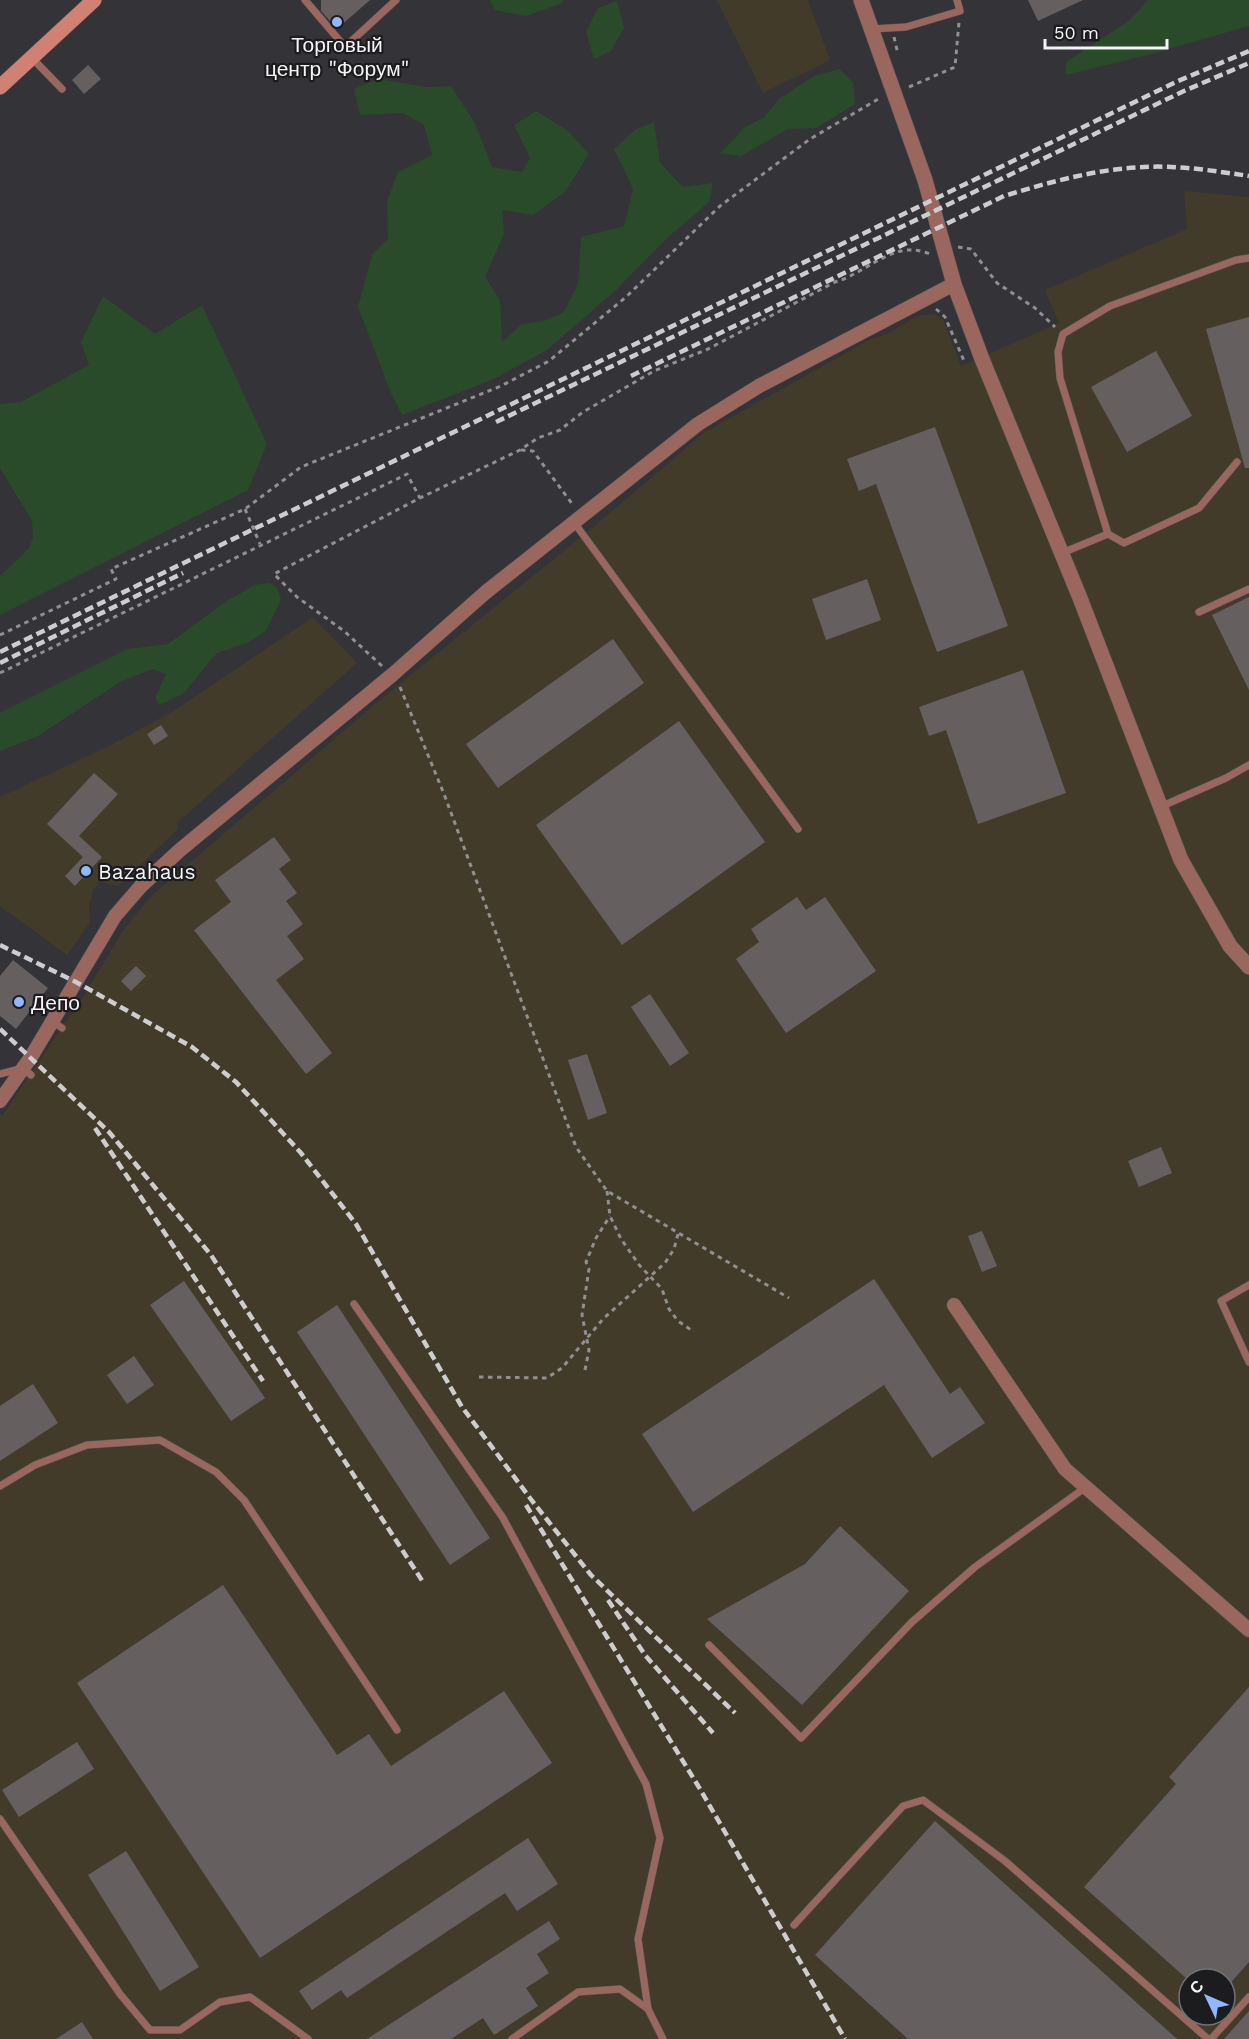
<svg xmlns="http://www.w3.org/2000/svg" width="1249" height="2039" font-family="'Work Sans',sans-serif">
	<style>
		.industrial { fill: #423b2a; fill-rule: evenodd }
		.green { fill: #2a4b29 }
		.building { fill: #65605f }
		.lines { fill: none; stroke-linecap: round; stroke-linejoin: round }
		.service-casing { stroke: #535255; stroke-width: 8 }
		.minor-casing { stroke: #535255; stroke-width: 15 }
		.tertiary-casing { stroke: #535255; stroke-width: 16 }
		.secondary-casing { stroke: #535255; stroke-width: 16 }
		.path { stroke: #908f92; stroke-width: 3; stroke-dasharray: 4.5 4.5; stroke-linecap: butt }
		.service { stroke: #99675d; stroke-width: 7 }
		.minor { stroke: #99675d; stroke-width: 14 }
		.tertiary { stroke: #99675d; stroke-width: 15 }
		.secondary { stroke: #d18173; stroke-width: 15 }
		.rail { stroke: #cdccce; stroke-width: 4.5; stroke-dasharray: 9 4.5; stroke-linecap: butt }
		.poi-dot { fill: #90b8fd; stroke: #1c1b1d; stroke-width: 2 }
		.labels { text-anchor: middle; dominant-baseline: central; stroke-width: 4.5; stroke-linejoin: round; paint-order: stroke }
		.poi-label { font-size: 21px; fill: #f4f3f5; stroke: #1c1b1d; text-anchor: start }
	</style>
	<rect width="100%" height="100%" fill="#343337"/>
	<!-- industrial -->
	<g class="industrial">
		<path d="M717,0H808L830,60L763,93Z"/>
		<path d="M1184,191L1249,197V2039H0V1112L2,1116L83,997L122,932L149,898L376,703L592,528L705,432L867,341L891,332L917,316L935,314L943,320L961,366L1059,323L1045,290L1187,229ZM1189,1979H1225V2015H1189Z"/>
		<path d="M313,617L357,663L177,823L178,829L118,886L100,882L93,890L89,906L90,923L67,955L0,906V797L111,745L172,712Z"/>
	</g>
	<!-- green -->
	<g class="green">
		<path d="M490,0H563L562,3L526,16L495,10Z"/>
		<path d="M1148,0H1249V26L1151,54L1066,75V62L1130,20Z"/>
		<path d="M617,1L624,28L611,51L594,59L586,32L598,8Z"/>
		<path d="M839,69L853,82L855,104L816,128L788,129L741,156L720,153L745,127L763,118L779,99L814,76Z"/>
		<path d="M378,79L426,87L451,86L475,123L492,167L522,172L530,158L514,125L536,111L567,130L589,154L565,192L533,215L502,210L504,234L485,277L500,300L502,342L522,324L544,321L564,312L578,284L581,237L624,226L633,189L614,149L635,130L654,122L660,163L683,187L713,183L709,202L667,238L617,289L547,350L494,379L402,415L391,393L358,307L372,255L388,239L387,201L398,172L432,155L424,125L403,113L360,115L354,89Z"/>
		<path d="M103,296L155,334L202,305L267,444L248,490L0,615V576L29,548L33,537L32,521L0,468V404L21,402L89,365L81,342Z"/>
		<path d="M270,583L277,588L281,600L266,631L249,642L217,653L183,694L159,705L155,698L166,674L152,669L120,682L38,736L0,751V713L128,649L168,644L228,600L255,585Z"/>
	</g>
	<!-- building -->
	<g class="building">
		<path d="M321,0H370L337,29L321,11Z"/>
		<path d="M1028,0H1083L1038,21Z"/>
		<path d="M88,65L101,79L84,94L72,80Z"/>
		<path d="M1249,317V468H1245L1206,329Z"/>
		<path d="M1156,351L1192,416L1127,452L1091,387Z"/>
		<path d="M935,427L1008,626L937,652L876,484L859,491L847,459Z"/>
		<path d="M867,579L881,620L826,640L812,599Z"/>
		<path d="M1249,597V690L1212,615Z"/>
		<path d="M613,639L644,683L498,788L466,744Z"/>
		<path d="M1023,670L1066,793L978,824L946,730L929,736L919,707Z"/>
		<path d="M679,721L765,842L622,945L536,825Z"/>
		<path d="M161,725L168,736L154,745L147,734Z"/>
		<path d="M94,773L118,794L79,836L102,857L75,886L65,876L83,857L47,824Z"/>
		<path d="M274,837L291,860L279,869L297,893L286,901L303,924L287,936L304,959L276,980L332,1053L306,1074L194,930L231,902L215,880Z"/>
		<path d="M797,897L806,910L825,897L876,971L786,1033L736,959L759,942L751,929Z"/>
		<path d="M13,960L48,988L16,1029L0,1016V976Z"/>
		<path d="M136,966L146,976L131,991L121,981Z"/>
		<path d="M650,994L689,1053L670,1066L631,1007Z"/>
		<path d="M587,1054L607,1113L588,1120L568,1060Z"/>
		<path d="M1161,1147L1172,1173L1139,1187L1128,1161Z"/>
		<path d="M982,1231L997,1266L982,1272L968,1236Z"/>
		<path d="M874,1279L950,1394L960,1387L985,1423L932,1458L884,1385L693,1512L642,1434Z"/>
		<path d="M184,1281L265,1398L231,1421L150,1305Z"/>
		<path d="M337,1305L490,1538L450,1565L297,1332Z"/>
		<path d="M134,1356L154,1385L127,1404L107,1375Z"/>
		<path d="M33,1384L58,1423L0,1461V1406Z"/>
		<path d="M840,1526L909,1591L802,1705L707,1619L805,1564Z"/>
		<path d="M223,1585L337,1755L369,1734L391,1766L504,1691L552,1763L260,1958L77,1683Z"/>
		<path d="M1249,1687V1962L1225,1989V1979H1187L1084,1887L1176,1784L1169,1777Z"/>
		<path d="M77,1742L94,1769L19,1817L2,1790Z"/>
		<path d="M935,1821L1177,2039H908L815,1955Z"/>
		<path d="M528,1838L558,1884L517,1911L505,1893L347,1998L341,1990L312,2010L299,1991Z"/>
		<path d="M126,1851L199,1967L160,1991L88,1875Z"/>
		<path d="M549,1921L560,1939L537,1954L549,1973L526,1988L538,2006L494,2035L483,2018L451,2039H367Z"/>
		<path d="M1249,2011V2039H1224Z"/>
		<path d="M82,2022L93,2039H56Z"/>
	</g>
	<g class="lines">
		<!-- service casing -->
		<g class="service-casing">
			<g id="service">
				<path d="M305,0L345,47L396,0"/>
				<path d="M872,29L906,27L960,11L957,0"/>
				<path d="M32,58L62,89"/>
				<path d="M573,521L798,829"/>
				<path d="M1108,534L1124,543L1199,508L1237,462"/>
				<path d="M1062,553L1108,534L1060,378L1058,352L1063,334L1110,306L1236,260L1249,258"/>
				<path d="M1199,612L1249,589"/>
				<path d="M1160,807L1226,778L1249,765"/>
				<path d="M52,1021L62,1028"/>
				<path d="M0,1074L23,1068L31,1075"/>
				<path d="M1249,1285L1221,1301L1249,1362"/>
				<path d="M354,1304L503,1518L646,1784L660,1838L638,1939L648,2009L663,2039"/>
				<path d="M0,1486L35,1465L87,1445L160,1440L216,1472L244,1500L397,1730"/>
				<path d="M709,1645L801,1738L912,1622L975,1567L1086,1487"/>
				<path d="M0,1819L120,1994L150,2030H180L220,2002L250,1997L308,2039"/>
				<path d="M794,1925L903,1806L923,1800L1005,1861L1208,2039"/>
				<path d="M512,2039L578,1992L620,1989L648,2009"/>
				<path d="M1211,2039L1249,1997"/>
			</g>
		</g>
		<!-- minor casing -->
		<g class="minor-casing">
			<g id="minor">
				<path d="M0,1101L31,1057L115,916L141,886L180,850L392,675L486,592L698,424L759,386L954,284"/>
				<path d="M954,1305L1065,1469L1249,1630"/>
			</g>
		</g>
		<!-- tertiary casing -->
		<g class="tertiary-casing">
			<path id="tertiary" d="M861,0L925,180L954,284L982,359L1080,598L1181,860L1230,946L1249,967"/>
		</g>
		<!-- secondary casing -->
		<g class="secondary-casing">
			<path id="secondary" d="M0,87L94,0"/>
		</g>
		<!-- path -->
		<g class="path">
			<path d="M894,37L898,54"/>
			<path d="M909,87L955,67L959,22"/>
			<path d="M958,247L971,249L997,283L1035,308L1055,327"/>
			<path d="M936,309L945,317L965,363"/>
			<path d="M521,450L533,451L573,505"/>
			<path d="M245,509L260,544"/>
			<path d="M0,635L116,579L111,569L245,509L301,467L501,386L549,361L626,297L720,206L810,139L880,98"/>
			<path d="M382,666L344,631L297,597L274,574L420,498L520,450L538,438L560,430L583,412L654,371L708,349L835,282C861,275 887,248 913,250C919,250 926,253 932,254"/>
			<path d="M0,673L407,474L420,498"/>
			<path d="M400,687L444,794L576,1147L607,1191L789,1298"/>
			<path d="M607,1191L610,1216L621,1239L640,1266L662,1289L669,1309L678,1321L694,1332"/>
			<path d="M585,1370L589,1350L582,1315L589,1269L586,1262L596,1238L610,1216"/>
			<path d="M479,1377L547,1378L562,1368L603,1319L665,1263L674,1249L678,1234"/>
		</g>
		<!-- service -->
		<use href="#service" class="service"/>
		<!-- minor -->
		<use href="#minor" class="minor"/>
		<!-- tertiary -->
		<use href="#tertiary" class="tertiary"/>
		<!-- secondary -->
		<use href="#secondary" class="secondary"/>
		<!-- rail -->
		<g class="rail">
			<path d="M631,376L1004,196C1050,182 1096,169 1144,167C1178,165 1215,171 1249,176"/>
			<path d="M496,422L1184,91L1249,63"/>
			<path d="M0,652L1178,81L1249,51"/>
			<path d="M0,663L183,573"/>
			<path d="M0,945L76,982L192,1047L236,1082L301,1153L356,1224L462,1407L533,1502L591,1575L735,1713"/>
			<path d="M0,1029L109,1132L211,1255L423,1582"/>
			<path d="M95,1128L263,1381"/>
			<path d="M526,1505L700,1789L845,2039"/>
			<path d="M608,1600L645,1655L713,1733"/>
		</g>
	</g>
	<!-- markers -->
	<g class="poi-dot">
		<circle cx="337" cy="22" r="6"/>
		<circle cx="86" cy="871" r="6"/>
		<circle cx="19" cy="1002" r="6"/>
	</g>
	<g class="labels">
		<!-- poi labels -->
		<g class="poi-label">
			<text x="337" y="44" text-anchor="middle">Торговый<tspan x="337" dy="24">центр "Форум"</tspan></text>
			<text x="98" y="871">Bazahaus</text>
			<text x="31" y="1002">Депо</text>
		</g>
	</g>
	<!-- north arrow -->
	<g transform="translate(1207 1997) rotate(314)"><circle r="28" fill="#1c1b1d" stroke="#727173" stroke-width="1.5"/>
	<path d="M0-4.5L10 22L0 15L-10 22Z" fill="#90b8fd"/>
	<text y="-9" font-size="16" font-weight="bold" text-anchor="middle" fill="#f4f3f5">С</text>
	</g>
	<!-- scale -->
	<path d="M1045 39v9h122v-9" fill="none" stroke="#f4f3f5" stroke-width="3"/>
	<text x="1054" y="39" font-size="18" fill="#f4f3f5" stroke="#1c1b1d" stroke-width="4.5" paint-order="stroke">50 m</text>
</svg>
